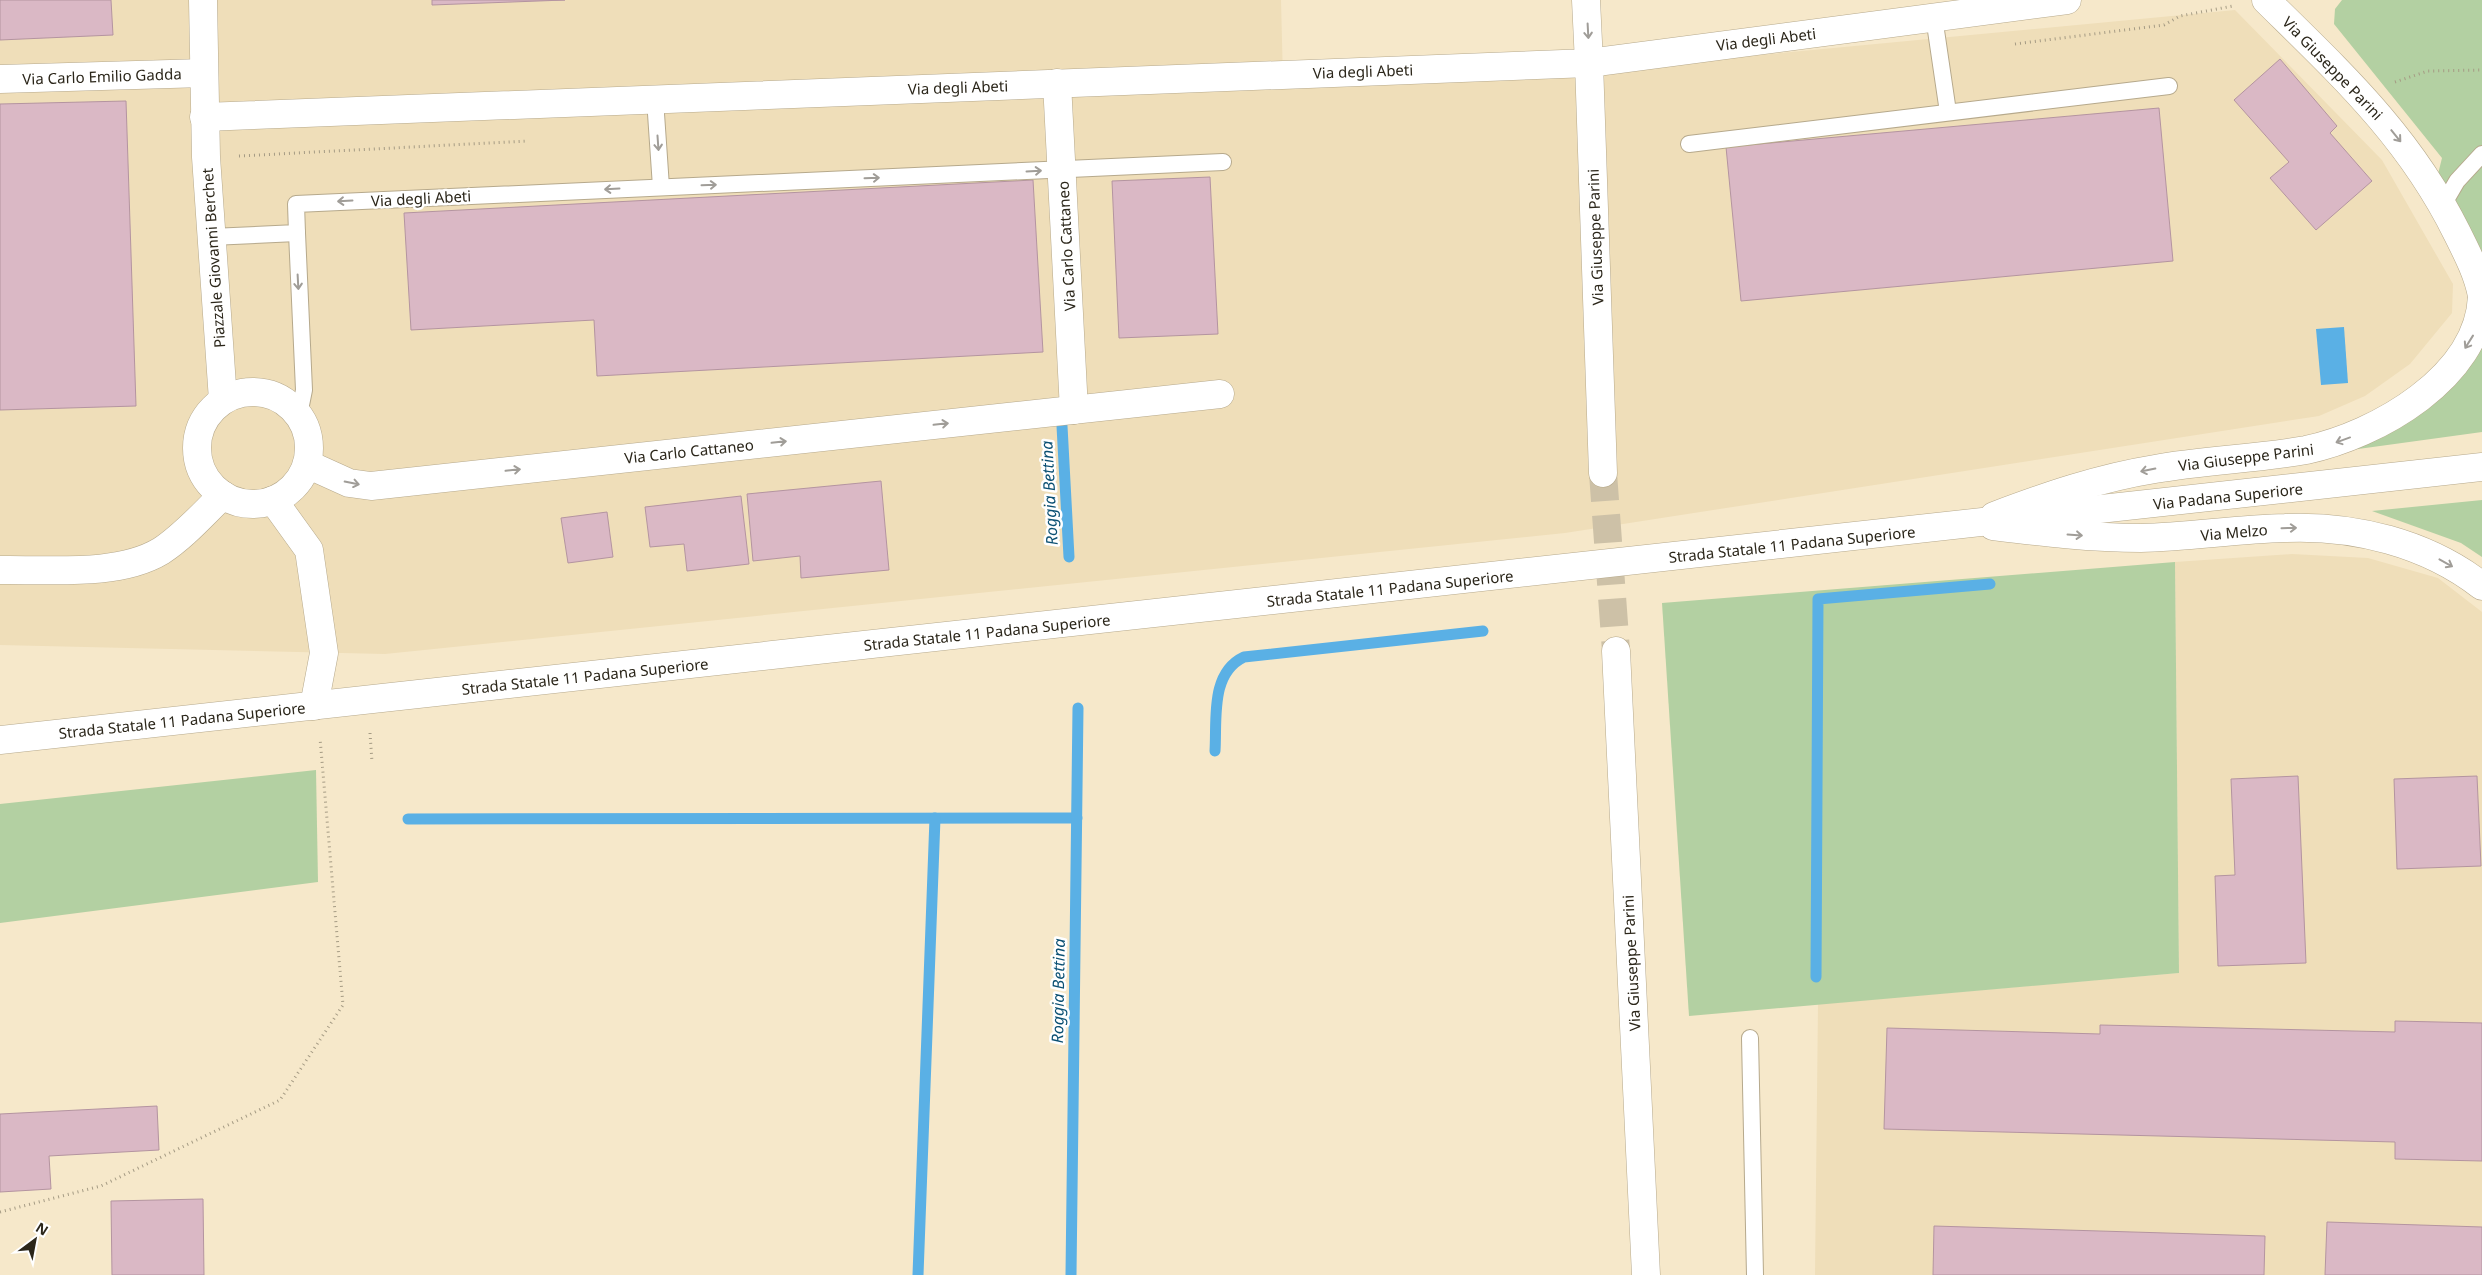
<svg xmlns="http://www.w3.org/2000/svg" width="2482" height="1275" font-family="'Noto Sans',sans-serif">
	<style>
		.built { fill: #efdeb9 }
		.green { fill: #b3d0a2 }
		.water { fill: #5ab0e5 }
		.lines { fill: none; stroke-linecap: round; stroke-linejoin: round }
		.stream { stroke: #5ab0e5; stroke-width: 11 }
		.building { fill: #dab8c5; stroke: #b494a0 }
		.tertiary-tunnel { stroke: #cdc1a7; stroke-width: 28; stroke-dasharray: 28 14; stroke-linecap: butt }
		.service-casing { stroke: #b6a98c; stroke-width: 18 }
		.minor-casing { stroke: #b6a98c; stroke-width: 29 }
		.tertiary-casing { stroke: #b6a98c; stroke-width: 29 }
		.primary-casing { stroke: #b6a98c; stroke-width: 29 }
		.path { stroke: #a59b84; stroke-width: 3; stroke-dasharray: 1 4; stroke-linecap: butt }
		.service { stroke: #fff; stroke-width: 16 }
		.minor { stroke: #fff; stroke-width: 28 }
		.tertiary { stroke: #fff; stroke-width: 28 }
		.primary { stroke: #fff; stroke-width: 28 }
		.oneway { stroke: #a09d98 }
		.labels { text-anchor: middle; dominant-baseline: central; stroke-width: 5; stroke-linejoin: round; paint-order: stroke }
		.street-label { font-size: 15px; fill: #2b261a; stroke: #fff }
		.water-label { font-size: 16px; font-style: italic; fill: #0b5073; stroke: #fff }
	</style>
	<rect width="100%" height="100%" fill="#f6e8ca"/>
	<!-- built -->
	<g class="built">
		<path d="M0,0H1281L1283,81L1581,72L2235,10L2382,160L2453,284L2452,313L2410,364L2365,396L2319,416L1565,533L385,654L0,645Z"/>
		<path d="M2292,554L2368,558L2438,578L2482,612V1275H1815L1818,1004L2179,973L2175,562Z"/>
	</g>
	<!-- green -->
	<g class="green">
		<path d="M2342,0H2482V287L2434,190L2442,158L2334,24L2335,9Z"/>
		<path d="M2482,320V432L2329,453L2367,434Z"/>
		<path d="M2482,500V557L2461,543L2372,511Z"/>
		<path d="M2175,562L2179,973L1689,1016L1662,603Z"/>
		<path d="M316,770L318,882L0,923V804Z"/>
	</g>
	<!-- water -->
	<path class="water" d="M2344,327L2348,383L2321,385L2316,329Z"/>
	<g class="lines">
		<!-- stream -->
		<g class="stream">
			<path d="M1062,426L1069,557"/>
			<path d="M1215,751C1217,719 1210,673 1244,657L1483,631"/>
			<path d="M408,819L1077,818"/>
			<path d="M1816,977L1818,599L1990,584"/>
			<path d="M918,1275L935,818"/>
			<path d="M1071,1275L1078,708"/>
		</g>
	</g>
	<!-- building -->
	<g class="building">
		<path d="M0,0H111L113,35L0,40Z"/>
		<path d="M432,0H565L432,5Z"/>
		<path d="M2280,59L2337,126L2330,133L2372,181L2316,230L2270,178L2289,162L2234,100Z"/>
		<path d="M126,101L136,406L0,410V104Z"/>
		<path d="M2159,108L2173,261L1741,301L1726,147Z"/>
		<path d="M1210,177L1218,334L1119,338L1112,181Z"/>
		<path d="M1033,180L1043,352L597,376L594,320L411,330L404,213Z"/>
		<path d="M881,481L889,570L801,578L800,556L753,561L747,494Z"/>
		<path d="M741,496L749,564L687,571L684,544L650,547L645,507Z"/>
		<path d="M607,512L613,557L568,563L561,518Z"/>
		<path d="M2298,776L2306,963L2218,966L2215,876L2235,875L2231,779Z"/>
		<path d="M2477,776L2481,866L2397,869L2394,779Z"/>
		<path d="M2395,1021L2482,1023V1161L2395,1159V1142L1884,1129L1887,1028L2100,1034V1025L2395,1032Z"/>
		<path d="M157,1106L159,1150L49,1156L51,1189L0,1192V1114Z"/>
		<path d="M203,1199L204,1275H112L111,1201Z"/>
		<path d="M2327,1222L2482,1227V1275H2325Z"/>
		<path d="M1934,1226L2265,1236L2264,1275H1933Z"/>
	</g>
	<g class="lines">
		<!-- tertiary-tunnel -->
		<path class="tertiary-tunnel" d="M1603,473L1616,651"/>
		<!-- service casing -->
		<g class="service-casing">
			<g id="service">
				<path d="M1934,17L1948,112"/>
				<path d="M655,99L661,187"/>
				<path d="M1689,144L2169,86"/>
				<path d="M2443,205L2457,181L2482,154"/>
				<path d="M297,233L304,390L299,415"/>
				<path d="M211,237L297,233L296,204L1223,162"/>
				<path d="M1750,1038L1755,1275"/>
			</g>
		</g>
		<!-- minor casing -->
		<g class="minor-casing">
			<g id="minor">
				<path d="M203,0L206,157L223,400"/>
				<path d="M0,79L204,73"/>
				<path d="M1057,83L1074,410"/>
				<path d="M204,117L1589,63L1586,0"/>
				<circle cx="253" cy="448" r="56"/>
				<path d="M307,464L349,483L371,486L1220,394"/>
				<path d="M273,500L309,550L324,653L314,706"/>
				<path d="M0,570C49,569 118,577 161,551C184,536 203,514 223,495"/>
			</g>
		</g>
		<!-- tertiary casing -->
		<g class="tertiary-casing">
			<g id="tertiary">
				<path d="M2266,0C2341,74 2409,136 2457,233C2467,253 2478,274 2482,296"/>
				<path d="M1603,473L1589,63L2067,0"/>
				<path d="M1994,516C2047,496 2099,478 2155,469C2205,460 2256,459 2306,450C2377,435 2479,377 2482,296"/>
				<path d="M1993,526C2042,532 2091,538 2141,538C2189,537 2237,529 2285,528C2354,525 2427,543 2482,586"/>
				<path d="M1616,651L1646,1275"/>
			</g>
		</g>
		<!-- primary casing -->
		<g class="primary-casing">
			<path id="primary" d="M0,740L2482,467"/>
		</g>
		<!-- path -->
		<g class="path">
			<path d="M2015,44L2164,25L2180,16L2233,6"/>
			<path d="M2395,82L2428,71L2482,70"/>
			<path d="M239,156L527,141"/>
			<path d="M370,733L372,762"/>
			<path d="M0,1212L101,1186L280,1100L343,1005L320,738"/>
		</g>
		<!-- service -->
		<use href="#service" class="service"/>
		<!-- minor -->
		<use href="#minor" class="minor"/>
		<!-- tertiary -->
		<use href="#tertiary" class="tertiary"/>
		<!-- primary -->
		<use href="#primary" class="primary"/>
	</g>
	<!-- one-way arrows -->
	<defs><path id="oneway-shaft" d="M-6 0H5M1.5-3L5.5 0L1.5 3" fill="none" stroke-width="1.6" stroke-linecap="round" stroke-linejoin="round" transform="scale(1.25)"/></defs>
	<g class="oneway">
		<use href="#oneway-shaft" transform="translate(1588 31) rotate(87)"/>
		<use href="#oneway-shaft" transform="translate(2396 136) rotate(51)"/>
		<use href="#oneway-shaft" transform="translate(658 143) rotate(86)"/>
		<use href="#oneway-shaft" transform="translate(1034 171) rotate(-3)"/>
		<use href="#oneway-shaft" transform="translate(872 178) rotate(-2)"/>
		<use href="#oneway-shaft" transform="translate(709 185) rotate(-2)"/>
		<use href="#oneway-shaft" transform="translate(612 189) rotate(177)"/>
		<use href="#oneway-shaft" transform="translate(345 201) rotate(177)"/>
		<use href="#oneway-shaft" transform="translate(298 282) rotate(87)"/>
		<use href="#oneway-shaft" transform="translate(2469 342) rotate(122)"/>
		<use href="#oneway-shaft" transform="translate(941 424) rotate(-6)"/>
		<use href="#oneway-shaft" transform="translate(2343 440) rotate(160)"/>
		<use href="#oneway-shaft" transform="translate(779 442) rotate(-6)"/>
		<use href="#oneway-shaft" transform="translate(513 470) rotate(-6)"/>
		<use href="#oneway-shaft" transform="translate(2148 470) rotate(169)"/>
		<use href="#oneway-shaft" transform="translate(352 483) rotate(11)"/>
		<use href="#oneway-shaft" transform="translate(2289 528) rotate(-1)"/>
		<use href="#oneway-shaft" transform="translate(2075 535) rotate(4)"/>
		<use href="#oneway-shaft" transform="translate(2446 563) rotate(29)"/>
	</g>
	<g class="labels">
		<!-- street labels -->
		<g class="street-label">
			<text transform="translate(1766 39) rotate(-7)">Via degli Abeti</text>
			<text transform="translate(2333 68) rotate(46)">Via Giuseppe Parini</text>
			<text transform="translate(1363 71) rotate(-2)">Via degli Abeti</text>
			<text transform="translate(102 76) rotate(-2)">Via Carlo Emilio Gadda</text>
			<text transform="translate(958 87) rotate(-2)">Via degli Abeti</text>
			<text transform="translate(421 198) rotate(-3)">Via degli Abeti</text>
			<text transform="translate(1595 237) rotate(-92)">Via Giuseppe Parini</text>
			<text transform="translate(1066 246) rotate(-93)">Via Carlo Cattaneo</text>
			<text transform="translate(213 258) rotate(-94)">Piazzale Giovanni Berchet</text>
			<text transform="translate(689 451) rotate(-6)">Via Carlo Cattaneo</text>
			<text transform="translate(2246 457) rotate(-7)">Via Giuseppe Parini</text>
			<text transform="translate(2228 496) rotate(-6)">Via Padana Superiore</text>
			<text transform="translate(2234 532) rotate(-5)">Via Melzo</text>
			<text transform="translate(1792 544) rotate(-6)">Strada Statale 11 Padana Superiore</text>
			<text transform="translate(1390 588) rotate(-6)">Strada Statale 11 Padana Superiore</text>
			<text transform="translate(987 632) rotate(-6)">Strada Statale 11 Padana Superiore</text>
			<text transform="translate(585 676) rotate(-6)">Strada Statale 11 Padana Superiore</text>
			<text transform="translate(182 720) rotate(-6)">Strada Statale 11 Padana Superiore</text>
			<text transform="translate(1631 963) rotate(-93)">Via Giuseppe Parini</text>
		</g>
		<!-- water labels -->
		<g class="water-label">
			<text transform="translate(1049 493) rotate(-93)">Roggia Bettina</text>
			<text transform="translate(1058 991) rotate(-89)">Roggia Bettina</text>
		</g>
	</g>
	<!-- north arrow -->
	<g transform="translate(35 1240) rotate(32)" stroke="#ffffff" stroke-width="4" paint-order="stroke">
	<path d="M0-4L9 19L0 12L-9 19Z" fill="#2b261a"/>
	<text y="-8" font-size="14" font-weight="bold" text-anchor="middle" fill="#2b261a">N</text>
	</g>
</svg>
